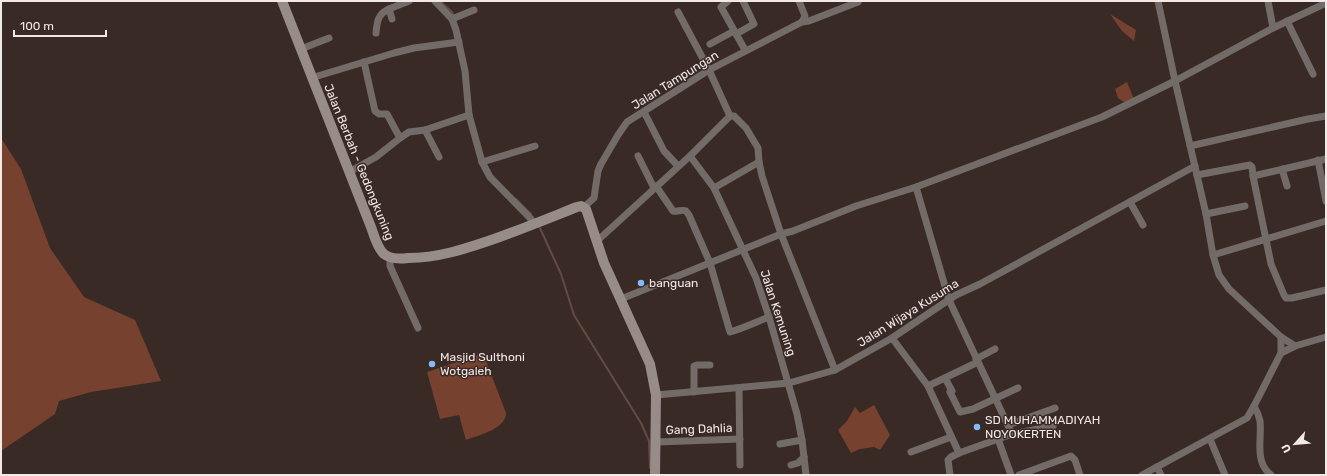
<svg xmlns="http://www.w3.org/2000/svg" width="1327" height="476" font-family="Rubik,sans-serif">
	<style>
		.green { fill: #76412e }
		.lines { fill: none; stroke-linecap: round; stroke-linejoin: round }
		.stream { stroke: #634a45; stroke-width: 2 }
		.minor { stroke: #726b68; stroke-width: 7 }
		.secondary { stroke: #988c88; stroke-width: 10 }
		.poi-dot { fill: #81bcfa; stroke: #392a25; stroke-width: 1.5 }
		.labels { text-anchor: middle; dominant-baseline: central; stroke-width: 3; stroke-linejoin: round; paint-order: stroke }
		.street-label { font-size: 12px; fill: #f2e8e5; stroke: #392a25 }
		.poi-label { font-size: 12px; fill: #f2e8e5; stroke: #392a25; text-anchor: start }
	</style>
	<rect width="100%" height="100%" fill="#392a25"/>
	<!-- green -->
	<g class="green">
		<path d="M1110,14L1136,30L1134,41L1122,31Z"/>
		<path d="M1127,82L1134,99L1125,103L1118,98L1115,89Z"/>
		<path d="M1,138L21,169L50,248L84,297L135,320L161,381L91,392L59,401L55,414L1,451Z"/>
		<path d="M483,353L506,413C506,429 479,435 466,440L459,415L440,419L427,372Z"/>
		<path d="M874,405L890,435L880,450L874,447L860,449L851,453L838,430L847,421L855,407L860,413Z"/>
	</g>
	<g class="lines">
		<!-- stream -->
		<g class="stream">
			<path d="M441,2L452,12L454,16"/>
			<path d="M516,199L531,214"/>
			<path d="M539,226L561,274L574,315L641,423L649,441L650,468"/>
		</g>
		<!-- minor -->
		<g class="minor">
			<path d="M435,1L452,19L456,30L465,71L469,115L482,162L490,177L531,219L534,224"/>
			<path d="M728,1L721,7L745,50"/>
			<path d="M1158,1L1175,81L1206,214L1213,255L1219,275L1229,289L1281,337L1295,346"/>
			<path d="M1268,1L1273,28"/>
			<path d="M392,19L389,9L409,1"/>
			<path d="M452,19L474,10"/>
			<path d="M1287,21L1313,74"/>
			<path d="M802,22L809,21L858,2"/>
			<path d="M376,33C377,21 378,14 389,9"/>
			<path d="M736,34L754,24L743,1"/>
			<path d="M710,44L734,31"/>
			<path d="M301,49L329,38"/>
			<path d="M364,62L375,111L379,114H387L400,138"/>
			<path d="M311,78L394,53L414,48L459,42"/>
			<path d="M644,112L664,151L678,166"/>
			<path d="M730,116H734L746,128L758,148L759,162L762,176L781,234L835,370"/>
			<path d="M425,130L439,157"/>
			<path d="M1190,146L1308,119L1326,116"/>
			<path d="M638,156L654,188"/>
			<path d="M690,156L714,188L756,278L769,317L797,414L802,440L806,475"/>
			<path d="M1318,160L1326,201"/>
			<path d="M482,162L535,146"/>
			<path d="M1282,169L1287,186"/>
			<path d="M349,172L376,157L400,138L409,132L425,130L469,115"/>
			<path d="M1197,175L1250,165L1252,167L1253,176L1326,159"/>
			<path d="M1253,176L1271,264L1284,295L1286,298H1292L1326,290"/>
			<path d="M656,186L673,211C678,212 682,209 686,211L689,215L710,263L730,332C744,328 756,322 769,317"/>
			<path d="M916,187L949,300L1012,434"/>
			<path d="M714,188L759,162"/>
			<path d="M1130,202L1143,225"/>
			<path d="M584,207L594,198L598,171L601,164L618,135L627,122L709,70L802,22L805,16L799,1"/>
			<path d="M1206,214L1245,206"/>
			<path d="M597,241L690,156L730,116L709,70L678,12"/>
			<path d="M1213,255L1326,221"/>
			<path d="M390,257V266L418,328"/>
			<path d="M621,299L781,234L793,231L856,206L916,187L1102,117L1175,81L1273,28L1326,3"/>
			<path d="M892,338L928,386L959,453L1012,434L1053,426"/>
			<path d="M1281,353V337"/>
			<path d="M976,359L995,349"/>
			<path d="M945,378L952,391L950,392L960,412L973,409L1018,388"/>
			<path d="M928,386L978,362"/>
			<path d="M739,389L740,465"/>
			<path d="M694,392V366L697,365H710"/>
			<path d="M656,395L789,383L835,370L892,338L956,295L980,284L1195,166"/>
			<path d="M1254,406C1257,411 1259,416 1260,421C1262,439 1254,462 1271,475"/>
			<path d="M1008,425L1055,408"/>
			<path d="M998,439L1011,475"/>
			<path d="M1210,439L1225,475"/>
			<path d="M657,442L740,439"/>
			<path d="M780,444L802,440"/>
			<path d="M911,452L951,437"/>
			<path d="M791,465L798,463L804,457"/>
			<path d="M1157,467L1161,475"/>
			<path d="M950,475L948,460L951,457L959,453"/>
			<path d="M1019,475L1071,456L1075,460L1080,475"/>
			<path d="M1142,475L1247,418L1254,406L1281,353L1295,346L1326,337"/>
		</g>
		<!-- secondary -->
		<path class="secondary" d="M282,1L371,227C374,235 377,248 384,254C390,259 400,259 408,258C438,258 465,249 494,239C522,229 549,218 577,207L581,206L586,209L604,263L650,364L656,395L655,475"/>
	</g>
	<!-- markers -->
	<g class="poi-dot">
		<circle cx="641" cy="283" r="4"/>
		<circle cx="432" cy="364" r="4"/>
		<circle cx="977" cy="427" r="4"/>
	</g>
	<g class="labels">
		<!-- street labels -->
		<g class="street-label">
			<text transform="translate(675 80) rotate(-32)">Jalan Tampungan</text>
			<text transform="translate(359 162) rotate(68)">Jalan Berbah - Gedongkuning</text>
			<text transform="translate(778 313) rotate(72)">Jalan Kemuning</text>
			<text transform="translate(908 313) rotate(-32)">Jalan Wijaya Kusuma</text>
			<text transform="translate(699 429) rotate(-2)">Gang Dahlia</text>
		</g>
		<!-- poi labels -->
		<g class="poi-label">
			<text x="649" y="283">banguan</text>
			<text x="440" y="357">Masjid Sulthoni<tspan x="440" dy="14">Wotgaleh</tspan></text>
			<text x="985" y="420">SD MUHAMMADIYAH<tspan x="985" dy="14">NOYOKERTEN</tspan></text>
		</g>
	</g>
	<!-- border -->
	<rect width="1327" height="476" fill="none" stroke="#f2e8e5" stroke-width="4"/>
	<!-- north arrow -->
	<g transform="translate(1295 444) rotate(243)" stroke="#392a25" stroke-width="3" paint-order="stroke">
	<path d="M0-3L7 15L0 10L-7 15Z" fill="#f2e8e5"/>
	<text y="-6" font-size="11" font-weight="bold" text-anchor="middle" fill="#f2e8e5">U</text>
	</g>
	<!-- scale -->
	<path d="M14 30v6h92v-6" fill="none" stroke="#f2e8e5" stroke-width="2"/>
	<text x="20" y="30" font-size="12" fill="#f2e8e5" stroke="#392a25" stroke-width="3" paint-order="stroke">100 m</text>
</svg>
